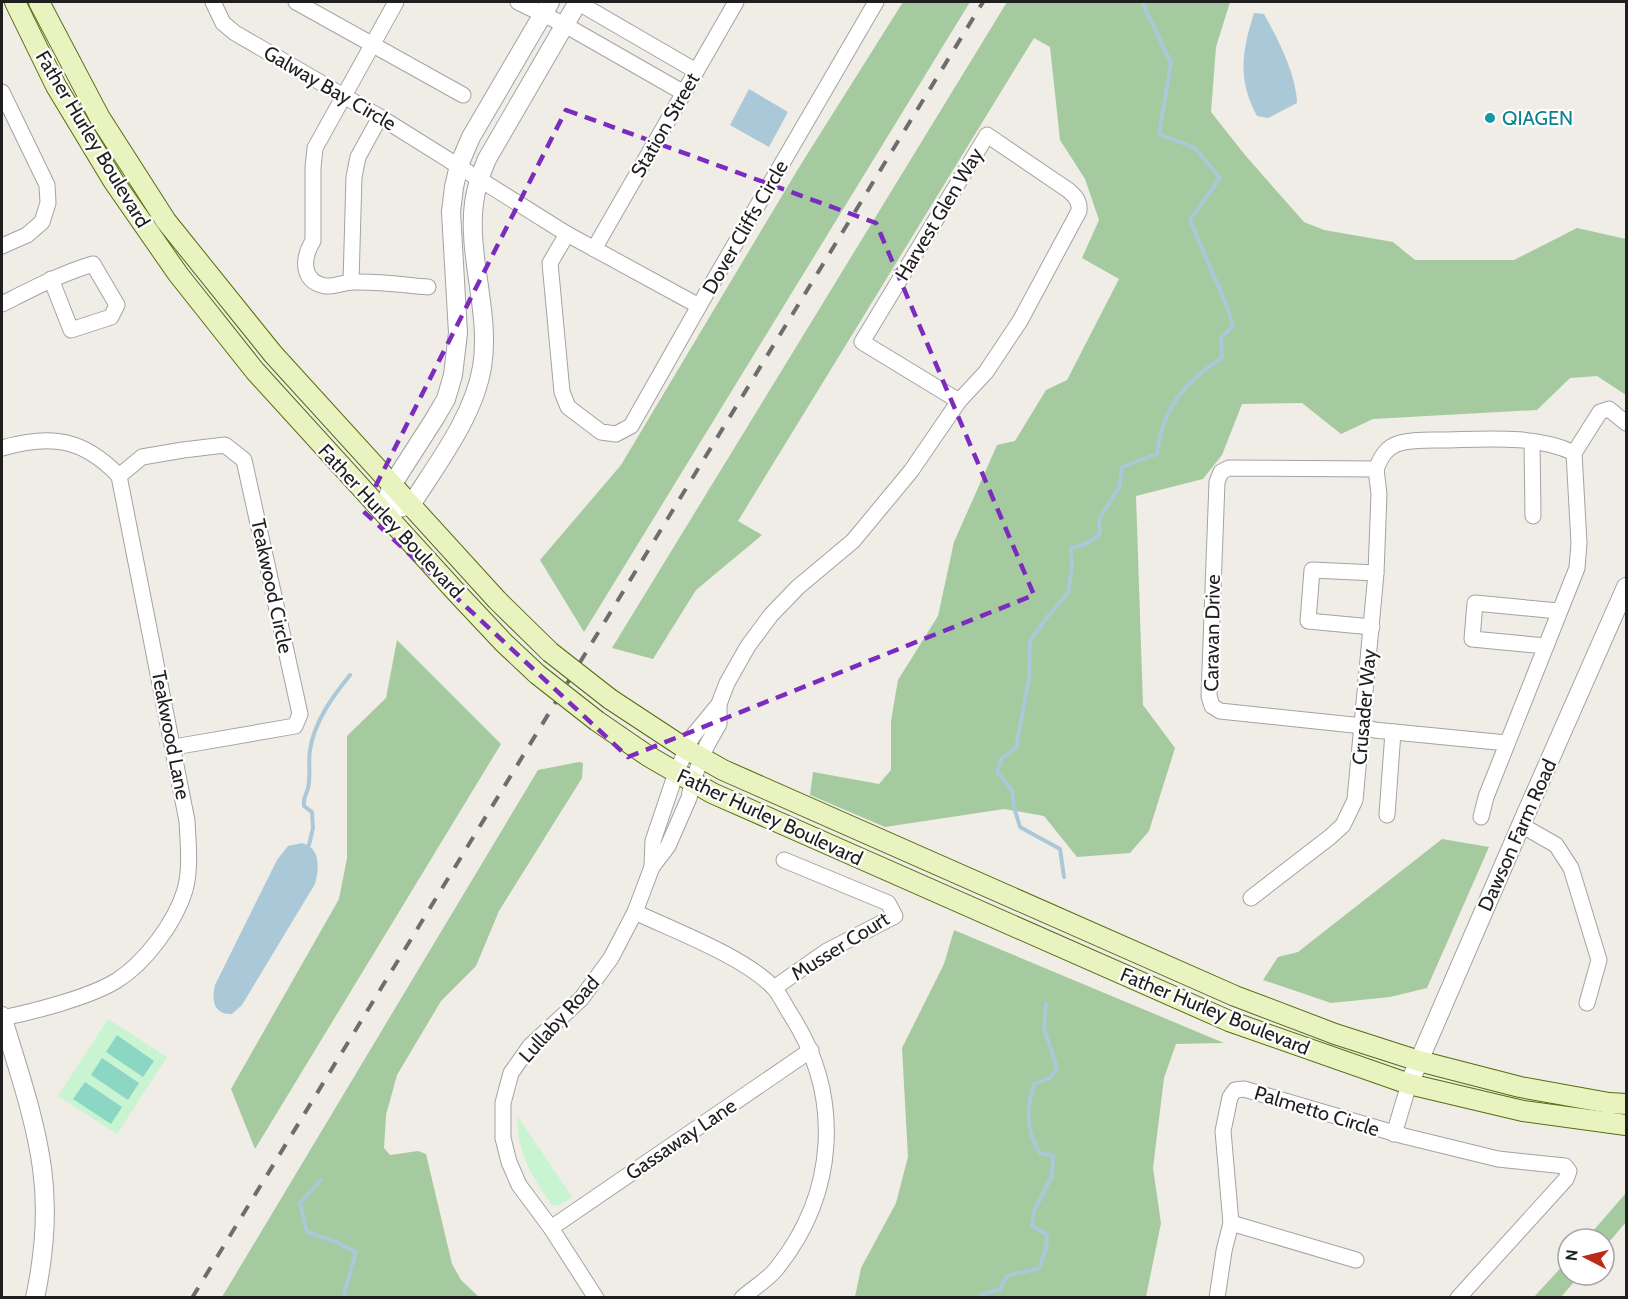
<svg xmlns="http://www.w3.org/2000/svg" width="1628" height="1299" font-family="Cabin,sans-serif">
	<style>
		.forest { fill: #a6ca9f }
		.park { fill: #c8f4d2 }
		.pitch { fill: #8cd6c4 }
		.water { fill: #abc8d8 }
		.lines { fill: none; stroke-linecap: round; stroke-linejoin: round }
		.stream { stroke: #abc8d8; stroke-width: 4 }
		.minor-casing { stroke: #a3a3a3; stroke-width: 17 }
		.tertiary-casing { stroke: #a3a3a3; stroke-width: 20 }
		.secondary-casing { stroke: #556c10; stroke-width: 22 }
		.minor { stroke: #fff; stroke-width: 15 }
		.tertiary { stroke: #fff; stroke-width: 18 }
		.secondary { stroke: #e9f3c0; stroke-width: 20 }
		.rail { stroke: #6d6d6d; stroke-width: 4; stroke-dasharray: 12 12; stroke-linecap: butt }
		.secondary-bridge-casing { stroke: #556c10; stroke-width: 22; stroke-linecap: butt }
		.secondary-bridge { stroke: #e9f3c0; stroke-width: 20 }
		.marked { fill: none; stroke: #7b2cbf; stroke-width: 4.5; stroke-dasharray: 12 8; stroke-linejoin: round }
		.culture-dot { fill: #0f9aa8; stroke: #fff; stroke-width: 2 }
		.labels { text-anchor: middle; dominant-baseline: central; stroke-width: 4.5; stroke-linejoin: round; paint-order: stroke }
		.street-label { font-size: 20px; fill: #1f1f1f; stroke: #fff }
		.culture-label { font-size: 20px; fill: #0d838f; stroke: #fff; text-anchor: start }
	</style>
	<rect width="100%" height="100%" fill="#efede6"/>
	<!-- forest -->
	<g class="forest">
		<path d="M903,2H970L584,632L540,560L621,465L798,169Z"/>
		<path d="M1007,2H1230L1216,47L1211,112L1245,155L1304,222L1324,230L1393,242L1415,260H1514L1577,228L1626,239V395L1597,376L1570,378L1537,410L1373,419L1341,434L1302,403L1242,404L1222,455L1203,479L1136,496L1143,705L1175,748L1149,831L1130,853L1077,857L1044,816L1004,809L885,827L810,795L813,772L879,784L891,770V721L898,680L938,616L954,542L997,445L1015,441L1046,390L1067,380L1119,279L1082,258L1099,220L1085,179L1060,140L1050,47L1034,38L738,521L762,535L696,590L653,659L612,648Z"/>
		<path d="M397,640L501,744L255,1149L231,1089L339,899L347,858V736L386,698Z"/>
		<path d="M579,762L583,763L582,778L499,911L476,966L441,1001L397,1075L386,1115L384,1148L390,1155L418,1151L426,1154L452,1264L461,1280L479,1297H222L538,770Z"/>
		<path d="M1442,839L1489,847L1427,988L1390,997L1331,1003L1263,980L1278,957L1298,952Z"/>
		<path d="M954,930L1224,1043L1176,1044L1164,1078L1153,1168L1161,1223L1146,1297H855L861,1268L896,1203L908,1157L902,1048L944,964Z"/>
		<path d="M1626,1193V1222L1604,1248V1239H1586Z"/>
		<path d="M1568,1260V1275H1580L1561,1297H1534Z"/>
	</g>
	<!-- park -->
	<g class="park">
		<path d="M108,1019L167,1057L117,1134L58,1096Z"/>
		<path d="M517,1115L572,1197C565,1202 560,1206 552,1205C531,1174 517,1153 517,1115Z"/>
	</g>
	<!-- pitch -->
	<g class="pitch">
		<path d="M117,1035L154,1061L143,1077L106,1052Z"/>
		<path d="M102,1058L139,1083L128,1100L91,1075Z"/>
		<path d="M85,1082L122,1107L111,1124L73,1099Z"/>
	</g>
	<!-- water -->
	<g class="water">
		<path d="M1254,13L1264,14C1278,39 1296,74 1297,103L1268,118L1257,116C1237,79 1242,51 1254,13Z"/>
		<path d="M749,89L788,112L769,147L730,125Z"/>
		<path d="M302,843C321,848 319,868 315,884L242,1005L232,1014C214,1015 211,1000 215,985L277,860L288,846Z"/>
	</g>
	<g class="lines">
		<!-- stream -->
		<g class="stream">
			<path d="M309,845L313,828L312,812L304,806C303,796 306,797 308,788C311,776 308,762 310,750C314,722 333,696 350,675"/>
			<path d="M1064,877L1060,849L1020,827L1014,807L1012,790L997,772L1001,759L1016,748L1029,678L1030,641L1048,616L1068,593L1072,566L1071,548L1086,544L1100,534L1099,519L1119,488L1122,467L1157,454C1162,409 1185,381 1222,358L1221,338L1233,326L1228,309L1190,220L1220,178L1195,148L1159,134L1171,63L1142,2"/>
			<path d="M321,1180L300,1203L307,1232L336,1242L356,1252L344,1294L346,1298"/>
			<path d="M979,1298L981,1295L1000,1289L1007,1276L1039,1268L1045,1252L1048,1235L1032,1226L1034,1211L1052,1176L1053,1156L1040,1153C1026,1132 1026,1108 1034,1084L1050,1078L1057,1068L1044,1028L1046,1004"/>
		</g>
		<!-- minor casing -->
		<g class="minor-casing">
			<g id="minor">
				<path d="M213,2L223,23L235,33L380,117L567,234L699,306L876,2"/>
				<path d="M296,2L463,95"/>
				<path d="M396,2L315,148L313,168V241C303,257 300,281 325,286C335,287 344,282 353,282C378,281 404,285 428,287"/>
				<path d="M518,2L565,25L684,93"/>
				<path d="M577,2L696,71"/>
				<path d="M2,92L47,185L48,203L42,222L27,235L2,246"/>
				<path d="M987,135L1068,190C1075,196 1080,201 1079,211L1020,321L986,372L959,401L862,342Z"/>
				<path d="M567,234L550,263L562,392L568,407L601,432L616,434L631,426L699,306"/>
				<path d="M594,249L736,2"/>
				<path d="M351,282L354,177L358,157L380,117"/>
				<path d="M2,304C32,289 60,274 93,264L117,305L111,317L71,330L51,279"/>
				<path d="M1532,442L1533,516"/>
				<path d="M2,448C50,434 83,438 119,476L187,821C188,843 191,868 185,890C175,923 145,963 116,981C90,997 33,1012 2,1018"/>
				<path d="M1574,453L1600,412L1609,409L1626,423"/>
				<path d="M119,476L142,457L183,450L225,445L244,460L300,714L295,726L174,747"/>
				<path d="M1372,627L1308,621L1312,570L1376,573"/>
				<path d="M1546,646L1472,639L1475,603L1559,611"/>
				<path d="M1387,815L1393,732"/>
				<path d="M1481,817L1486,797L1577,568L1579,543L1574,453C1537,435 1487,439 1446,440C1431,440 1414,439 1400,443C1386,447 1381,457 1376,469L1229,468L1221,472L1217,482L1209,696L1212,706L1220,711L1363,726L1374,730L1507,743"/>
				<path d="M1521,825L1556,845L1571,868L1599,960L1587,1003"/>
				<path d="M652,867L653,841L676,773L692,737L719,704L727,683L748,646L771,615L798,587L853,541L911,471L959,401"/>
				<path d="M1251,898L1330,837L1343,825L1355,800L1376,573L1379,494L1376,469"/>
				<path d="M635,912C675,931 745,957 774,988C781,996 785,1006 791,1015C843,1096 837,1193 777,1268C768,1280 753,1288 742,1298"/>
				<path d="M774,988L827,951L895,916L888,903L784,860"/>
				<path d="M1394,1134L1409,1084"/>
				<path d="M1231,1223L1356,1260"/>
				<path d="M551,1228L811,1050"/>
				<path d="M596,1298L551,1228L519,1185L509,1162L503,1138V1103L511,1073L530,1046L581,999L611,958L635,912L652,867L668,846L689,798L692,782L707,745L719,724V704"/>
				<path d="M1217,1298L1224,1251L1231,1223L1223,1131L1230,1097L1235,1090L1244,1089L1404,1136L1498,1159L1565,1166L1569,1171L1566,1179L1458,1298"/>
			</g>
		</g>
		<!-- tertiary casing -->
		<g class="tertiary-casing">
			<g id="tertiary">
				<path d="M383,512L411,505C437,464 474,416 482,367C491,314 467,255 474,203C476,187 481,173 487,159L578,2"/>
				<path d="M383,512L392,485L435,418L446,399L453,375L458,333L451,212L454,187L459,165L471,137L550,2"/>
				<path d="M2,1016C17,1066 35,1117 42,1168C48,1211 44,1256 35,1298"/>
				<path d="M1409,1084L1521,825L1626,587"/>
			</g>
		</g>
		<!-- secondary casing -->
		<g class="secondary-casing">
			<g id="secondary">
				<path d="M15,2L56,86L114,182L178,274L255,371L457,593L504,643L537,674"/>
				<path d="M39,2L100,118L166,221L273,354L497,600L550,652"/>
				<path d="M610,699L686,749L723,770L1235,996L1335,1034L1419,1061L1520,1087L1609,1103L1626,1104"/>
				<path d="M597,721L648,756L712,793L1229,1021L1409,1084L1523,1111L1626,1125"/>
			</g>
		</g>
		<!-- minor -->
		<use href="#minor" class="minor"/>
		<!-- tertiary -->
		<use href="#tertiary" class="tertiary"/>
		<!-- secondary -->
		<use href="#secondary" class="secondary"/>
		<!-- rail -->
		<path class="rail" d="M192,1298L983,2"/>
		<!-- secondary-bridge casing -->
		<g class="secondary-bridge-casing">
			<g id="secondary-bridge">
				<path d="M550,652L610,699"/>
				<path d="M537,674L597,721"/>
			</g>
		</g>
		<!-- secondary-bridge -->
		<use href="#secondary-bridge" class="secondary-bridge"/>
	</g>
	<!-- marked area -->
	<path class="marked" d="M566,110L876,223L1034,595L628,757L363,511Z"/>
	<!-- markers -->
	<circle class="culture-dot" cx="1490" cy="118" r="6"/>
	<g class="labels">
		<!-- street labels -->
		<g class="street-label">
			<text transform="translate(330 88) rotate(30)">Galway Bay Circle</text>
			<text transform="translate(665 125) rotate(-60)">Station Street</text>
			<text transform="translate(93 139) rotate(59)">Father Hurley Boulevard</text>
			<text transform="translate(939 214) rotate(-59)">Harvest Glen Way</text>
			<text transform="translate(745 227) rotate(-60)">Dover Cliffs Circle</text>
			<text transform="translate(391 521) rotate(47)">Father Hurley Boulevard</text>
			<text transform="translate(272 586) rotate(78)">Teakwood Circle</text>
			<text transform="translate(1212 633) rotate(-89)">Caravan Drive</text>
			<text transform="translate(1364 707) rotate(-85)">Crusader Way</text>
			<text transform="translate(171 735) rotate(79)">Teakwood Lane</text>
			<text transform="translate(770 817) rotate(25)">Father Hurley Boulevard</text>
			<text transform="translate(1517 835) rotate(-66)">Dawson Farm Road</text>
			<text transform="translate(840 946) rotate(-32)">Musser Court</text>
			<text transform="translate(1215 1011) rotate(22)">Father Hurley Boulevard</text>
			<text transform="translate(559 1019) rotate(-48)">Lullaby Road</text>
			<text transform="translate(1317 1111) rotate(17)">Palmetto Circle</text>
			<text transform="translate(681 1139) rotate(-34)">Gassaway Lane</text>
		</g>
		<!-- culture labels -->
		<g class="culture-label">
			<text x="1502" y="118">QIAGEN</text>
		</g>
	</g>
	<!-- border -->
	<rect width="1628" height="1299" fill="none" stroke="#1f1f1f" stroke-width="6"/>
	<!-- north arrow -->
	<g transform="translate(1586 1257) rotate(277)"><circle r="28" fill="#ffffff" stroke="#a5a5a5" stroke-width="1.5"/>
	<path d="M0-4.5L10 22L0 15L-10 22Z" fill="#ba2c14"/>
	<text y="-9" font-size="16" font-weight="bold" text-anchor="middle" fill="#1f1f1f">N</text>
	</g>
</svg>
